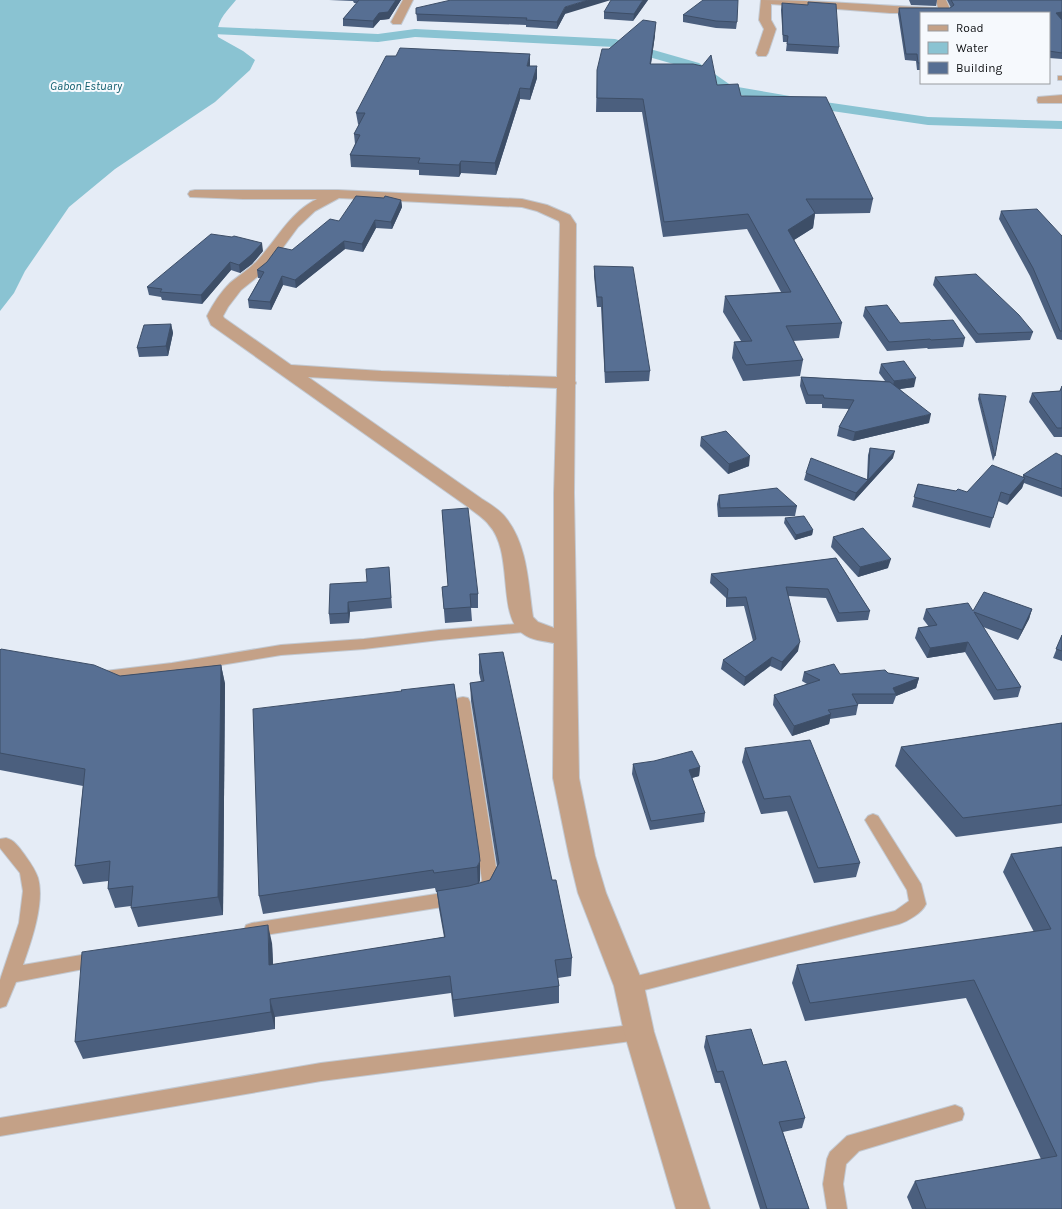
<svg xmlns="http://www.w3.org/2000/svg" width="1062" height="1209" font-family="Karla,sans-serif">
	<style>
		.water { fill: #8ac3d2 }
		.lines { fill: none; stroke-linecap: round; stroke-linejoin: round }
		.canal { fill: #8ac3d2; fill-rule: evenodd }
		.lane-casing { stroke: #c2c9d2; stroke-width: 2 }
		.street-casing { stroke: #c2c9d2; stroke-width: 2 }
		.lane { fill: #c4a187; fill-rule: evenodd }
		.street { fill: #c4a187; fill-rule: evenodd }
		.wall { fill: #4b5f7e }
		.shaded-wall { fill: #3d4e67 }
		.building { fill: #576f93; stroke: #3d4e67 }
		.labels { text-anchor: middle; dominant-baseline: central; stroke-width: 4; stroke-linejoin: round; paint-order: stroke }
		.far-water-label { font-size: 12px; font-style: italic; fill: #105e6e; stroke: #f6f9fd }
	</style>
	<rect width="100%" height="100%" fill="#e5ecf6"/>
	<!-- water -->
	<path class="water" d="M0,0H236C227,11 215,22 218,37L243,51L255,60L250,70L215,102L115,169L69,207L25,271L14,293L0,311Z"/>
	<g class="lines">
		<!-- canal -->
		<path class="canal" d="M217,27L378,34L415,29L615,39L699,63L732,86L825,102L928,117L1062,121V129L928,125L825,110L728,93L723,92L691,69L614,47L415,37L378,42L213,34L211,31L213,28Z"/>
		<!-- lane casing -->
		<g class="lane-casing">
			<g id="lane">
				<rect x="1058" y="76" width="4" height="4"/>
				<path d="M530,623L535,625L537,628L535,631L439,640L364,649L281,655L172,673L105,681L100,680L98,676L100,672L105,671L172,663L281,645L364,639L439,630Z"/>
				<path d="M463,697L468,698L470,702L498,880L490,897L479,900L473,898L471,893L473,888L479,886L482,880L456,702L458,698Z"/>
				<path d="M873,814L878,816L921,884L926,904C922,913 908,921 899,924L629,994L623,991L620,986L623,981L629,978L895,911L909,901L907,890L865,820L868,816Z"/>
				<path d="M6,838C14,840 19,847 24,854C29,861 35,869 38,878C45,903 31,942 23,965L99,952L105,954L107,959L105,964L99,966L16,982L6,1006L0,1008V980L19,923L23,891L20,873L0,848V839Z"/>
				<path d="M455,891L461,893L463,898L461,903L455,905L252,937L246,935L244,930L246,925L252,923Z"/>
				<path d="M639,1024L645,1026L648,1032L645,1038L639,1040L321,1081L0,1136V1118L321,1063Z"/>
				<path d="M955,1105L962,1108L964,1114L962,1120L859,1151L846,1164L843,1184L847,1209H827L823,1184L827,1159L830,1152L847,1136Z"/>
			</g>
		</g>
		<!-- street casing -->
		<g class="street-casing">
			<g id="street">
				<path d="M403,0H413L401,24H393L391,22Z"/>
				<path d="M761,0C820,0 879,6 938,8L936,0H946L951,11L949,13H890L771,4V20L776,29L768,53L766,56H758L756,53L764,29L759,20Z"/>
				<path d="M1062,95V103H1038L1037,100L1038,97Z"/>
				<path d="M195,190H338L522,199L547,205L570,215L576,224L575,381L576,383L575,385L574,493L579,778L595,856L606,893L644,986L654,1032L710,1209H676L624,1032L614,986L578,893L569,856L553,778L554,643C544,641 530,640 522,633C497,615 514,552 489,525C484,518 475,513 468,507L211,325L207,316C213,304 220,293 230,283C238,276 248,270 256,262C277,240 289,213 317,199H243L190,197L188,194L190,191ZM339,198L522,207L537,211L559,221L560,224L557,377L381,371L291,365L224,318L223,316L228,307L241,290L267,269L298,227L315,211ZM308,377L381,381L557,388L554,493V628L538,622L533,617C528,584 528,546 506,518C500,510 490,504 482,499Z"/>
			</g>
		</g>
		<!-- lane -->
		<use href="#lane" class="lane"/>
		<!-- street -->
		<use href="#street" class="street"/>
	</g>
	<!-- wall -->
	<g class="wall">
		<path d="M329,0H401L389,19L380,20L373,28L343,26V19L357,3H354L353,1Z"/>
		<path d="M648,0L633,21L604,19V12Z"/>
		<path d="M909,0H937L936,6L911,5Z"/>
		<path d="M947,0H1062V19H1061L1062,20V59L1049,58V13H921V70H917L916,61L905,60L898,14L899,8H951Z"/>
		<path d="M782,3L839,47L838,54L786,51L787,42H783L781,10Z"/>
		<path d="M416,8L565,14L557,29L526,27V25L417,21Z"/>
		<path d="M683,15L737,22L736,29L716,28L683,22Z"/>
		<path d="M655,35L651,64L717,85L741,96L873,199L870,213L815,214L813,228L794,240L842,323L839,338L793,341L803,360L800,376L743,381L732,358L734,342L741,341L723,312L725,296L781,292L747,229L663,237L642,112H596L597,70L609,49Z"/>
		<path d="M530,65V66L537,78L530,100L520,99L496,175L461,173L459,177L419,175V170L351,167L350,155L355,144L354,134L359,125L358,124L356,113Z"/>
		<path d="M401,200L402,207L392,229L376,228L363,252L345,249L296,288L283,285L271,310L249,308L248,300L260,278H258L257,270L292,250L339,221Z"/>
		<path d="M1001,211L1062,236V340L1057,339L1030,276L999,219Z"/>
		<path d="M263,251L252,264L240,273L231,270L202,304L162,300L161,297L149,295L147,287Z"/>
		<path d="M594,266L650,371L649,381L605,383L601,307H597L594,276Z"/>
		<path d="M935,277L1033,332L1030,340L976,343L933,285Z"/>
		<path d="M865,307L900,323L965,338L963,347L928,349L927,348L887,351L863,316Z"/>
		<path d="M171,324L173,333L168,356L139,357L137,348Z"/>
		<path d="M881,364L914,387L900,389L929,423L853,441L837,436L839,427L849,409L822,408V404H806L800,386L801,377L885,381L879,373Z"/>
		<path d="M1062,386V437H1054L1029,402L1032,393L1060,391Z"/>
		<path d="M979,394L995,456L993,461L978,399Z"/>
		<path d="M701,437L749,466L728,474L700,446Z"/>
		<path d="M870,448L893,458L854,501L804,480L806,473L867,479L868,455Z"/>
		<path d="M1062,456V497L1024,483L1022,488L1007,505L998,501L990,528L912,507L918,484L956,491L967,492L1023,477V475Z"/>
		<path d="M719,495L797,506L795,516L718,517L717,504Z"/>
		<path d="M442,510L478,594V608H471L472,621L445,623L442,587L448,586Z"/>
		<path d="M785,518L813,530L812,535L795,540L784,523Z"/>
		<path d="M833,537L888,568L858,577L831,547Z"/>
		<path d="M836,558L870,611L868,620L837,622L826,598L788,596L798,651L781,671L770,666L744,686L721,669L723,660L753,641L744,606L726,607V598L710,583L711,574Z"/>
		<path d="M389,567L392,608L350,612L349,623L330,624L329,614Z"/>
		<path d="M926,609L973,611L1032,609L1029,619L1018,640L983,627L1021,687L1018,697L994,700L965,652L927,658L915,638L918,628L929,627L923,619Z"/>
		<path d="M1062,635V661L1053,658Z"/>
		<path d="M0,650L120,676L221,665L225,684L223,915L138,927L131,908V906L115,908L108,889V881L83,884L75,866L83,786L0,770Z"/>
		<path d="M479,654L552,880L572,958L571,976L558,978L559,986V1003L454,1017L451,993L275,1017V1029L83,1059L75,1042L272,943L273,965L444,937L439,909L437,892H436L435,888L263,914L259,896L402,691L454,684L480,880L479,884L490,880L497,866L471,701L470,683L481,682L479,673Z"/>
		<path d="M804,672L840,674L888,673L919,678L916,688L896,696L893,704H858V705L856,715L830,719L829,724L792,736L773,705L774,695L807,684L802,681Z"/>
		<path d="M1062,723V823L956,837L895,766L901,747Z"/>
		<path d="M745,748L860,863L856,877L814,883L787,811L761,814L742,762Z"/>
		<path d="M633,764L700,767L699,776L692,778L705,813L704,822L650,830L632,774Z"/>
		<path d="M1062,847V1209H912L907,1197L915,1181L1041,1159L966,998L805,1021L792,983L797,965L1034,932L1003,872L1011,854Z"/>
		<path d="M706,1036L763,1065L805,1118L802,1128L783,1132L809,1209H760L720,1083H715L704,1047Z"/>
	</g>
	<!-- shaded-wall -->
	<g class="shaded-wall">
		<path d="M396,0H401L389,19L380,20L373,28V21L379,13Z"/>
		<path d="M588,0H611L565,14L557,29V22L565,7Z"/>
		<path d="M643,0H648L633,21L634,14Z"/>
		<path d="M1062,12V19H1054L1056,13Z"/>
		<path d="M656,22L655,35L649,77L650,64Z"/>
		<path d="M530,54V65L527,77V66Z"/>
		<path d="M537,66V78L530,100V89Z"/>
		<path d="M520,88V99L496,175L495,163Z"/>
		<path d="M461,161V173L459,177V165Z"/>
		<path d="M401,200L402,207L392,229L391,222Z"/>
		<path d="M815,213L813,228L786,245L788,230Z"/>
		<path d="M375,220L376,228L363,252L362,244Z"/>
		<path d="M344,241L345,249L296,288L295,280Z"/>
		<path d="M262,243L263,251L252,264L240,273L239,265Z"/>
		<path d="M230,262L231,270L202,304L201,295Z"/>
		<path d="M282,276L283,285L271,310L270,302Z"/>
		<path d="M171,324L173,333L168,356L166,346Z"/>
		<path d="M916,378L914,387L892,390L894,381Z"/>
		<path d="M931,414L929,423L853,441L855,432Z"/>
		<path d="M895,451L893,458L854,501L856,493Z"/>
		<path d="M750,456L749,466L728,474L729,464Z"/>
		<path d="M1025,478L1022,488L1007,505L1010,495Z"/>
		<path d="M813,530L812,535L795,540L796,535Z"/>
		<path d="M891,559L888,568L858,577L860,567Z"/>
		<path d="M348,602L350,612L349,623L348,613Z"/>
		<path d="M1032,609L1029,619L1018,640L1022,630Z"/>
		<path d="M800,642L798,651L781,671L782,662Z"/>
		<path d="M968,642L965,652L927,658L930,648Z"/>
		<path d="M772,657L770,666L744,686L745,677Z"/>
		<path d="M221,665L225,684L223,915L218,897Z"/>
		<path d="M919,678L916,688L896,696V694L893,688Z"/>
		<path d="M831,714L829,724L792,736L794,726Z"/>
		<path d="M700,767L699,776L688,779L689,770Z"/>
		<path d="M480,861V880L478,886L477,867Z"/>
		<path d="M268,925L272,943L274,983L269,965Z"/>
		<path d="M270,999L275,1017V1029L271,1012Z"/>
	</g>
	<!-- building -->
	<g class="building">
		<path d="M359,0H396L388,12L379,13L373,21L343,19Z"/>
		<path d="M451,0H588L565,7L557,22L526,20L527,18L416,14V8Z"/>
		<path d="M611,0H643L634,14L604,12Z"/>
		<path d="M703,0H738L737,22L716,21L683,15Z"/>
		<path d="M951,0H1062V12L1056,13L1062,20V53L1049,51V13H921V63H918L917,54H906L899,8H950L954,5Z"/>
		<path d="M808,2L836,4L839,47L787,44L788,36L783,35L782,3L808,5Z"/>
		<path d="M643,20L656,22L650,64H693L702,66L711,55L717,85L738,84L741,96L826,97L873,199H806L815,213L788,230L842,323L786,326L803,360L746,365L734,342L752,341L725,296L791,292L748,214L664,222L643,99L597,98V70L602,49H609Z"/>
		<path d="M400,48L530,54L527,66H537L530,89L520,88L495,163L461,161L459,165L418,163L420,158L350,155L360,135L354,134L365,113H356L386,56H396Z"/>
		<path d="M356,196L384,198L385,196L401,200L391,222L375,220L362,244L344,241L295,280L282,276L270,302L248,300L264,272L257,270L267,262L278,247L292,250L330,219L339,221Z"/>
		<path d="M1037,209L1062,236V331H1060L1033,268L1001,211Z"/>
		<path d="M211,234L232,237L234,236L262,243L251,255L239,265L230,262L201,295L160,292L162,289L147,287Z"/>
		<path d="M594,266L633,267L650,371L605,372L602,297H597Z"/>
		<path d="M976,274L1019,315L1033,332L978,334L935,277Z"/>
		<path d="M887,305L900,323L953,320L965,338L931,340L930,339L889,342L865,307Z"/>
		<path d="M171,324L166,346L137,348L144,325Z"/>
		<path d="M904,361L916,378L894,381L881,364Z"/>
		<path d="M801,377L890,382L931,414L855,432L839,427L854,400L824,398L823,395H808Z"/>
		<path d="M1062,386V428H1057L1032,393L1060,391Z"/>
		<path d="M979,394L1006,396L995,456Z"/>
		<path d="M726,431L750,456L729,464L701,437Z"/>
		<path d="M870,448L895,451L856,493L806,473L811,458L868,480Z"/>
		<path d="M1056,453L1062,456V489L1023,475Z"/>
		<path d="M992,465L1025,478L1010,495L1001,492L993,518L914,497L918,484L956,491L958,489L967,492Z"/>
		<path d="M777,488L797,506L720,508L719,495Z"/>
		<path d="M468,508L478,594H470L471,607L444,609L442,587L448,586L442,510Z"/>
		<path d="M804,516L813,530L796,535L785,518Z"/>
		<path d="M863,528L891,559L860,567L833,537Z"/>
		<path d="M836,558L870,611L839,613L828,589L786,587L800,642L782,662L772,657L745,677L723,660L756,639L746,597L727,598L728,589L711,574Z"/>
		<path d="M389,567L391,598L348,602V613L329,614L330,584L367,582L366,569Z"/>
		<path d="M984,592L1032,609L1022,630L974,612L1021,687L997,690L968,642L930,648L918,628L937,625L926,609L968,603L973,611Z"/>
		<path d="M1062,635V651L1056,649Z"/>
		<path d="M1,649L94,665L120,676L221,665L218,897L131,908L133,886L108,889L110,861L75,866L85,769L0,753V650Z"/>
		<path d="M503,652L552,880H556L572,958L555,960L559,986L453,1000L450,976L270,999L271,1012L75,1042L82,952L268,925L269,965L445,937L437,891L469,886L490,880L499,863L470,683L484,681L479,654Z"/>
		<path d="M834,664L840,674L885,670L888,673L919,678L893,688L896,694H852L858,705L828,710L831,714L794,726L774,695L820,680L804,672Z"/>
		<path d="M454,684L479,852L480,861L477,867L434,873L433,870L259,896L253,709L402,691L401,690Z"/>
		<path d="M1062,723V805L963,818L901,747Z"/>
		<path d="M810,740L860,863L818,868L790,796L764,799L745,748Z"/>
		<path d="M692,751L700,767L689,770L705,813L651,821L633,764L654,761Z"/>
		<path d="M1062,847V1209H926L915,1181L1057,1156L974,980L810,1003L797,965L1051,929L1011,854Z"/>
		<path d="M751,1029L763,1065L786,1061L805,1118L779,1122L809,1209H767L723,1071L717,1072L706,1036Z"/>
	</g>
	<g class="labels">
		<!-- far-water labels -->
		<g class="far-water-label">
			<text x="86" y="86">Gabon Estuary</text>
		</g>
	</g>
	<!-- legend -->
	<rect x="920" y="12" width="130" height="72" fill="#f6f9fd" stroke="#999b9f"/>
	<rect x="928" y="25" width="20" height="6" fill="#c4a187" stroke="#999b9f"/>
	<text x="956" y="32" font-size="12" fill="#0d0f12">Road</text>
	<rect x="928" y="42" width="20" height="12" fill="#8ac3d2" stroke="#999b9f"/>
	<text x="956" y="52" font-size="12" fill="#0d0f12">Water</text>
	<rect x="928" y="62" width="20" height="12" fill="#576f93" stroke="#999b9f"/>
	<text x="956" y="72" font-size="12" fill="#0d0f12">Building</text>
</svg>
